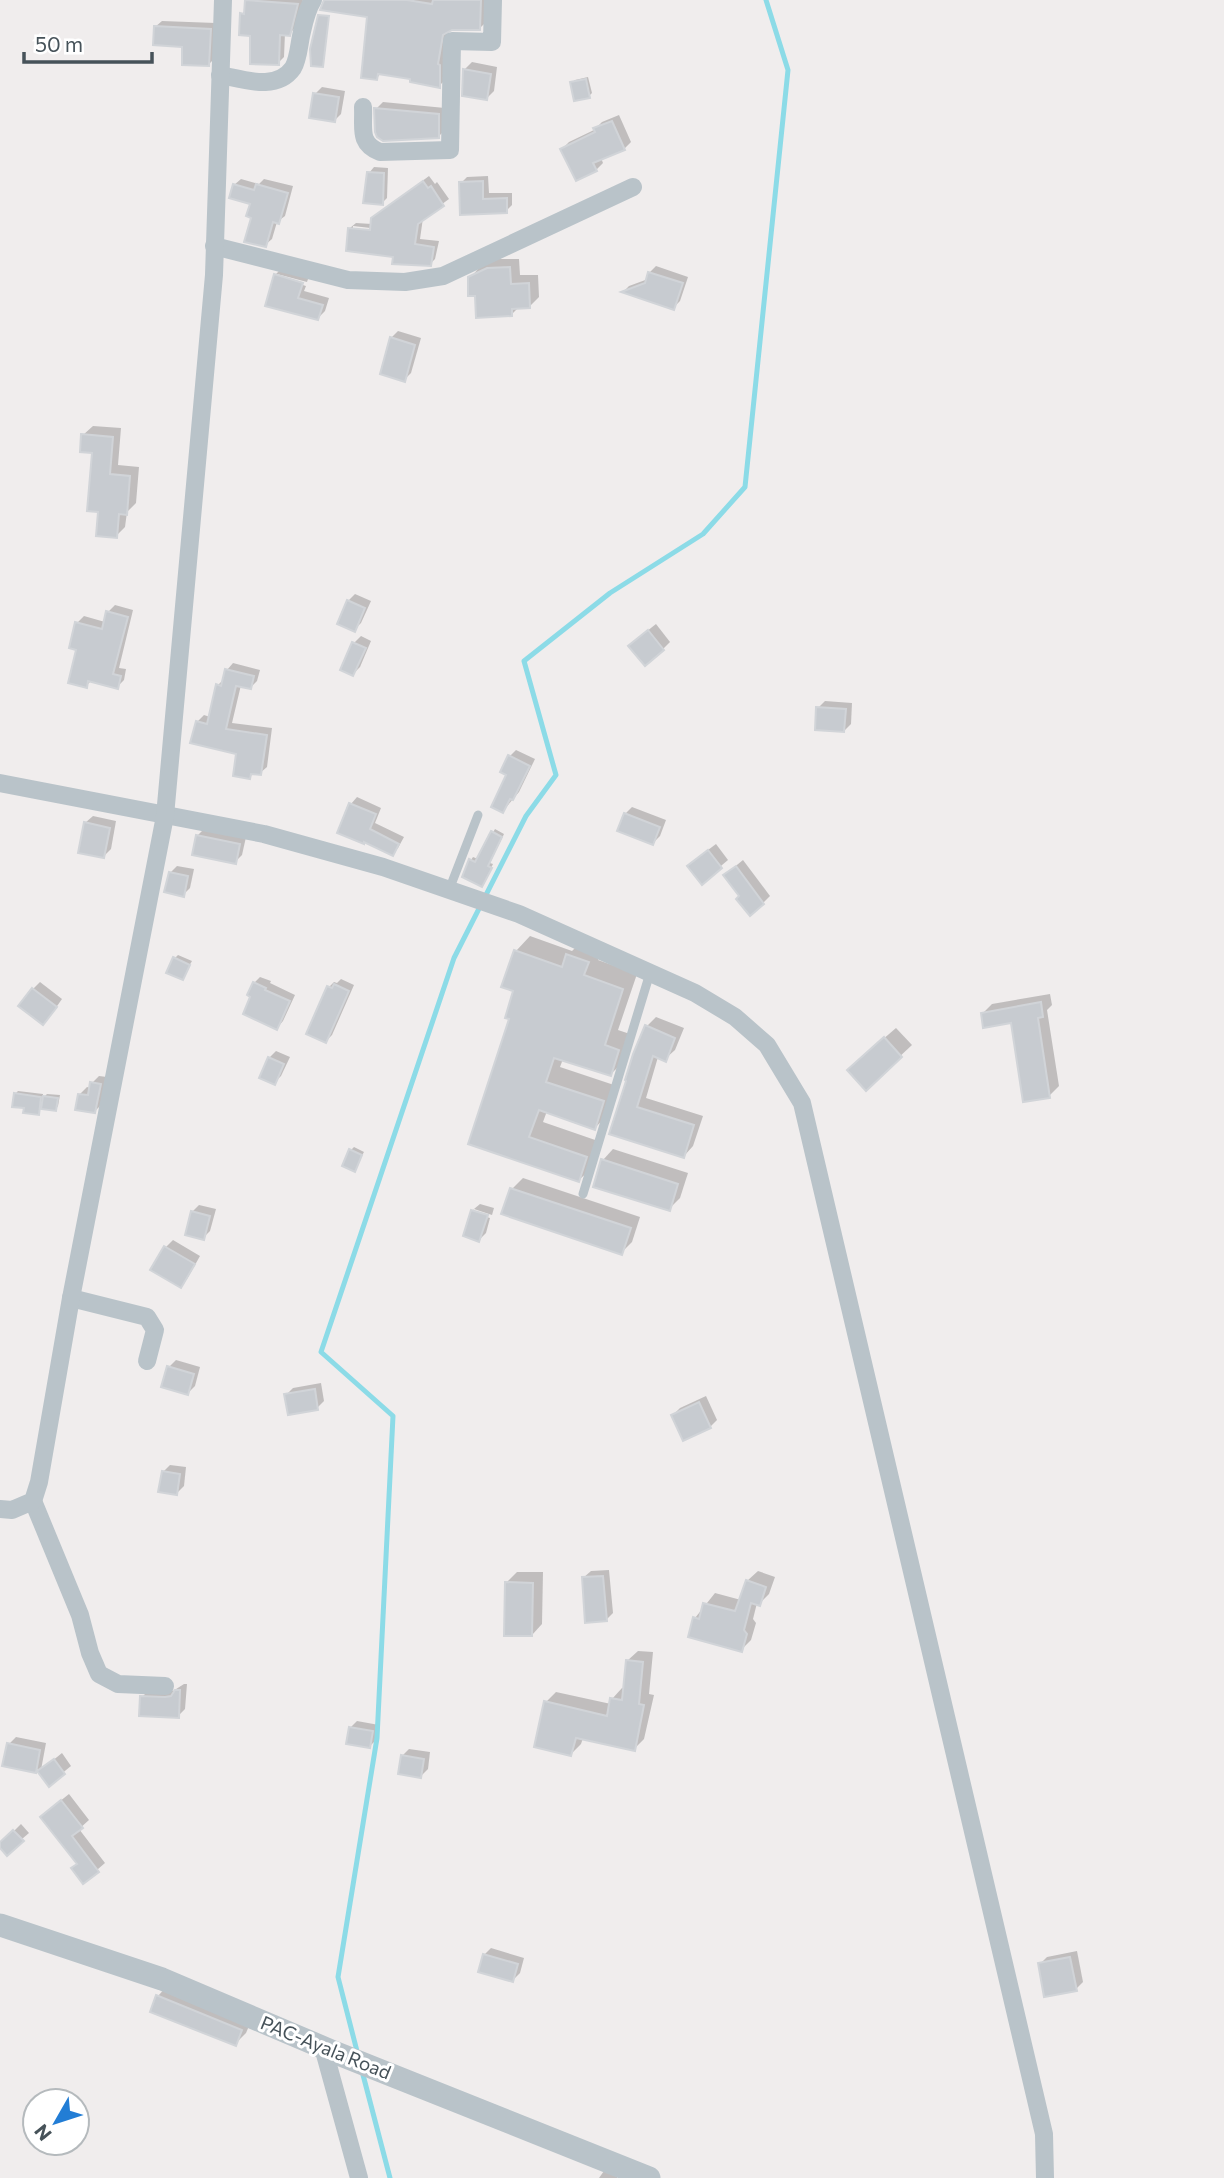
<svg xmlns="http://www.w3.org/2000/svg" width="1224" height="2178" font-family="Commissioner,sans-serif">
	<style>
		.shadow { fill: #0003; fill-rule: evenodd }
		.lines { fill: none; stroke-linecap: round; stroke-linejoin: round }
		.stream { stroke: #8cdbe7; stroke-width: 5 }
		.building { fill: #c7cbd0; stroke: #d1d4d8; stroke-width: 2 }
		.service { stroke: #b9c3c9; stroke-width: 9 }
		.minor { stroke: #b9c3c9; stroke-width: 18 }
		.tertiary { stroke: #b9c3c9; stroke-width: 23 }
		.labels { text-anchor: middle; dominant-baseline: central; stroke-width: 6; stroke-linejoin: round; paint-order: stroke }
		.street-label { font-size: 19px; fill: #465259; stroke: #fff }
	</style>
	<rect width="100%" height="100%" fill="#f0eded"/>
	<!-- shadow -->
	<g class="shadow">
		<path d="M247,0H303L295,28L289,34L285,33L284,57L278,63L252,34L242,14L246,10Z"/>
		<path d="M346,0H488L487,21L479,29L452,28L448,30L445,57L447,78L439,86L412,78L381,73L377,78L369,15Z"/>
		<path d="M162,21L216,23L215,58L208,65L184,45L155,27Z"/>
		<path d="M472,62L497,67L494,91L487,98L465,69Z"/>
		<path d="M588,77L592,93L589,96L572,83L575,80Z"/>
		<path d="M322,87L345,91L341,114L334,121L315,94Z"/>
		<path d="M383,102L445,108V130L438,137L376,109Z"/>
		<path d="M619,115L631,142L624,149L601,158L603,163L596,170L562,149L569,142L594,130L602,122Z"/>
		<path d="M374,167L388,168L387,198L382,203L369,173Z"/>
		<path d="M429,176L435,184L437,182L449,199L423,218L420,239L439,241L435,259L429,265L395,256L350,228L356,223L372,224L379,213ZM353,226L379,229L378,233L353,230Z"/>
		<path d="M488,176L489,193H512V205L506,211L462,213L461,183L467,177Z"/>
		<path d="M241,179L259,184L264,179L293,186L285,216L277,222L272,239L265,245L253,216L252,203L234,185Z"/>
		<path d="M498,259H519L520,275H538L539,297L530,306L519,307L511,315L477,294L470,278L479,268Z"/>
		<path d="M656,266L688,277L680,301L673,308L624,291L629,286L648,279L650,272Z"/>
		<path d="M282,268L309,276L307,282L277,274V277L306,286L304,291L329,298L325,311L318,318L275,275Z"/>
		<path d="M398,331L421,338L411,373L404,380L391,338Z"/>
		<path d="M93,426L121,428L118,465L139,467L136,503L127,512L125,527L116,536L100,511L94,452L83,435Z"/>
		<path d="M355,594L371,601L361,623L354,630L348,601Z"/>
		<path d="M115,605L133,610L119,668L126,669L124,680L117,687L92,680L86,686L77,623L84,616L105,622L108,612Z"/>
		<path d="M656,624L670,642L663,649L637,639Z"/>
		<path d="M361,636L371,641L360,667L353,674L354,643Z"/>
		<path d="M233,663L260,670L257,681L251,687L241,685L232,723L272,728L267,767L260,773L254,772L250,777L238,753L197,722L204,715L210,717L218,685L224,679L227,670Z"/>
		<path d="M825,701L852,703L851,724L844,731L818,708Z"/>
		<path d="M516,750L535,759L519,792L503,811L510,756Z"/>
		<path d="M357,797L381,808L375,823L404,837L398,848L392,854L365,841L339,832L351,804Z"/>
		<path d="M632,807L666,820L660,836L653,843L625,814Z"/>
		<path d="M93,816L116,821L111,849L104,856L85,823Z"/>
		<path d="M204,829L246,837L242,855L235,862L197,836Z"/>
		<path d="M495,829L504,834L490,863L493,864L484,882L464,876L471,860L473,857L478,859Z"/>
		<path d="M716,844L728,860L702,882L696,859Z"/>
		<path d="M743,860L770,896L763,903L741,896L732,869Z"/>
		<path d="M177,866L194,869L190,888L183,895L170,873Z"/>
		<path d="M530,936L572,951L582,941L602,948L598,960L637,974L618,1030L633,1035L626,1059L611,1074L563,1059L560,1067L617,1086L609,1113L595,1128L547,1111L543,1122L601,1142L594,1166L579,1180L470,1143L511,1018L516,990V951Z"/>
		<path d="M178,955L192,961L182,978L175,958Z"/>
		<path d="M260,977L271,981L270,983L295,995L283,1021L277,1028L252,996L254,983Z"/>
		<path d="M341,979L354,985L332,1035L326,1041L329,987L334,982L337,983Z"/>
		<path d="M40,982L62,999L50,1016L33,989Z"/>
		<path d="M1050,994L1052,1005L1047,1010L1059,1086L1049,1096L1013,1021L982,1014L992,1004Z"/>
		<path d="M656,1017L684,1028L675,1050L665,1059L658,1057L646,1098L703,1116L693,1146L684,1156L611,1133L647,1026Z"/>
		<path d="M896,1028L912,1045L866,1088L860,1059Z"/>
		<path d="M276,1051L290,1057L281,1076L274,1083L269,1058Z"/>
		<path d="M99,1076L107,1077L102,1104L95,1111L80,1094L87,1087L91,1088L92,1083Z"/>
		<path d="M18,1091L43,1094V1098L47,1094L60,1095L58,1106L56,1109L41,1107L38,1113L26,1107L15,1094Z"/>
		<path d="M354,1147L364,1152L354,1170L351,1150Z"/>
		<path d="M613,1149L688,1173L680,1198L669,1209L603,1160Z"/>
		<path d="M523,1178L640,1217L632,1242L621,1253L512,1189Z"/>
		<path d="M480,1204L494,1208L492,1215L474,1209Z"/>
		<path d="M199,1205L216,1209L210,1231L203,1238L192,1212Z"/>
		<path d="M474,1209V1213L490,1218L486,1233L479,1240L473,1211Z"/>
		<path d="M173,1240L200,1256L187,1279L181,1285L153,1269L166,1247Z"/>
		<path d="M176,1360L200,1367L195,1386L188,1393L163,1386L169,1367Z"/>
		<path d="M321,1383L324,1401L317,1408L286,1395L293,1388Z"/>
		<path d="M706,1396L717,1420L710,1427L673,1415L680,1408Z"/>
		<path d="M170,1465L186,1467L184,1486L177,1493L163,1472Z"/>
		<path d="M609,1570L613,1613L606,1620L583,1578L591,1571Z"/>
		<path d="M758,1571L775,1577L769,1594L759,1604L757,1603L753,1619L756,1623L751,1640L741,1650L695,1618L715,1593L741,1600L747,1581Z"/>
		<path d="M517,1572H543L542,1624L532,1635L506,1583Z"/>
		<path d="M638,1651L653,1652L649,1694L654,1695L644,1739L634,1749L583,1738L581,1744L571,1754L546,1702L556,1692L611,1704L612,1699L622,1688L625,1689L627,1661Z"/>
		<path d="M184,1684H187L185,1709L178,1716L142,1697L149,1690L173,1691Z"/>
		<path d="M357,1721L379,1725L377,1739L370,1746L350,1728Z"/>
		<path d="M16,1737L46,1743L41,1770L62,1753L71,1766L49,1784L38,1769L35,1771L9,1744Z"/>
		<path d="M409,1749L430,1752L428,1769L421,1776L402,1756Z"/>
		<path d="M69,1794L89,1820L79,1829L105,1863L83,1882L78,1863L49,1810Z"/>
		<path d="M21,1824L29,1833L22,1839L0,1845Z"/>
		<path d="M491,1948L524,1958L520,1973L513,1980L484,1955Z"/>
		<path d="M1077,1951L1083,1982L1076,1989L1040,1964L1047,1957Z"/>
		<path d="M168,1985L252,2019L246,2033L235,2044L158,1996Z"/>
		<path d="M604,2171L617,2177V2178H599Z"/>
	</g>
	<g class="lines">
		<!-- stream -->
		<g class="stream">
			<path d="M358,2055L338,1977L377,1738L393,1416L321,1352L454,958L526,816L556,775L524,661L610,593L703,534L745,487L788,70L766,0"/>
			<path d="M362,2071L390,2178"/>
		</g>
	</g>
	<!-- building -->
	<g class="building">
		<path d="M245,0L298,4L290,36L280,35L279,65L250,64V36L239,35L240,13L244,14Z"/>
		<path d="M324,0H407L432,4L433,0H481L480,30H452L443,35L438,64L440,65V88L410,82V79L378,74L377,80L361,78L367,17L320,10Z"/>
		<path d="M318,15L329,16L323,67L311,66L310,49Z"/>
		<path d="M154,26L211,29L209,66L182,65V47L153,45Z"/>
		<path d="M463,69L491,74L487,100L462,96Z"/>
		<path d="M586,79L590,98L574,101L570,82Z"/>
		<path d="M313,93L339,97L335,122L309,118Z"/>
		<path d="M374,108L439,114V138L383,141L377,137L375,132Z"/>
		<path d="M612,121L625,150L593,163L597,171L576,181L560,149L595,132L593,128Z"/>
		<path d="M367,172L384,173L383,205L363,203Z"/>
		<path d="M423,181L428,188L431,186L444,206L418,224L415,244L434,247L431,266L392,264L393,257L346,251L348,228L370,230L371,218Z"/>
		<path d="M483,181V199L507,198V213L460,215L459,182Z"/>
		<path d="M233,184L254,190L256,184L288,193L279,224L273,222L266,247L244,242L251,218L246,216L250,204L229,198Z"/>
		<path d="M510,267L511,284L529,283L530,308L512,309V316L476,318L475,296H468V277L487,268Z"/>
		<path d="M648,272L683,283L674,310L621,292L645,283Z"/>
		<path d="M274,274L303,283L298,298L323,305L318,320L265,306Z"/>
		<path d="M390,337L415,345L405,382L380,374Z"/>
		<path d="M81,434L113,437L110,474L130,476L127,515L119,514L117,538L96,536L98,512L87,511L92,453L80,452Z"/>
		<path d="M347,600L365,608L355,632L337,624Z"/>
		<path d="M106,611L128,617L113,674L121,676L118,689L88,681L87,688L68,683L76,650L69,648L75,622L102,629Z"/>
		<path d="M648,630L664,650L645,666L628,646Z"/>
		<path d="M352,642L366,648L353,676L340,670Z"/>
		<path d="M225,669L254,676L251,689L236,686L226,729L267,735L261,775L251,774L250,779L233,776L236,754L190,743L196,721L207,724L216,684L221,686Z"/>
		<path d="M816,707L846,709L844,732L815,730Z"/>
		<path d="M508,755L530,766L513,800L510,799L503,813L491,807L506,775L500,772Z"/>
		<path d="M349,803L376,814L370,829L399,844L393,856L364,842V844L337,833Z"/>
		<path d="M624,813L660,827L653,845L617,831Z"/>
		<path d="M84,822L110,828L104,858L78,853Z"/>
		<path d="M491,831L502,837L488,866L492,868L482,887L462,877L469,859L475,862Z"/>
		<path d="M196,835L240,844L236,864L192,855Z"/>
		<path d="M708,850L722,868L702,885L687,866Z"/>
		<path d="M736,866L764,904L750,916L736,899L739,896L723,875Z"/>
		<path d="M169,872L188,876L184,897L164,892Z"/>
		<path d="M514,950L562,967L566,954L589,962L584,975L623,989L605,1045L619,1050L611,1076L554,1058L546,1082L604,1101L595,1130L539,1110L529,1137L587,1157L579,1182L468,1144L509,1019L505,1018L513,991L501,987Z"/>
		<path d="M173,957L190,965L183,980L166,973Z"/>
		<path d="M253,982L266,988L265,990L290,1001L277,1030L243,1014L250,997L247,995Z"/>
		<path d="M334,984L349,991L326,1043L306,1034L327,986L332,988Z"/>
		<path d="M32,988L57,1007L43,1025L18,1006Z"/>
		<path d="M1041,1002L1043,1017L1038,1018L1050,1098L1023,1102L1011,1023L983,1028L981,1013Z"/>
		<path d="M645,1025L675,1038L666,1062L653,1056L637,1107L694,1125L684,1158L609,1134L626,1081L625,1080L633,1054Z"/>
		<path d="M884,1037L902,1057L866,1091L847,1070Z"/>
		<path d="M268,1057L284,1064L275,1085L259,1078Z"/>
		<path d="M90,1082L101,1084L95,1113L75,1110L78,1094L88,1095Z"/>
		<path d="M14,1093L41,1097L39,1115L23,1113L24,1108L12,1107Z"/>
		<path d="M43,1096L58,1098L56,1111L41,1109Z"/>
		<path d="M349,1149L362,1155L355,1172L342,1166Z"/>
		<path d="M601,1159L678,1184L670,1211L593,1187Z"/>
		<path d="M510,1188L631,1228L622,1255L501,1214Z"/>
		<path d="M471,1210L488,1215L479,1242L463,1236Z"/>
		<path d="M191,1211L210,1216L204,1240L185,1235Z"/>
		<path d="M164,1246L195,1264L181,1288L150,1270Z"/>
		<path d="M167,1366L194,1374L188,1395L161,1387Z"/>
		<path d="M315,1389L318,1410L288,1415L284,1394Z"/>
		<path d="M699,1402L711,1428L683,1441L671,1415Z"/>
		<path d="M162,1471L180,1474L177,1495L158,1492Z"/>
		<path d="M603,1576L607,1621L585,1623L582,1577Z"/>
		<path d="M746,1580L766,1587L760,1606L751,1603L744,1630L747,1634L742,1652L688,1637L693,1617L699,1619L703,1603L735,1611Z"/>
		<path d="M505,1582L533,1583L532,1636H504Z"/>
		<path d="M626,1660L643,1662L639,1704L644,1705L635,1751L576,1738L571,1756L534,1747L544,1701L607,1716L610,1698L622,1700Z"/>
		<path d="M175,1690H180L179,1718L139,1716L140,1696L165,1697L171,1696Z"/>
		<path d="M349,1727L373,1731L370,1748L346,1744Z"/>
		<path d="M7,1743L40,1750L36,1773L2,1766Z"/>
		<path d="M401,1755L424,1759L421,1778L398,1774Z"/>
		<path d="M54,1759L65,1774L49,1787L37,1771Z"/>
		<path d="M61,1800L83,1828L72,1836L99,1872L83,1884L71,1868L77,1864L40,1817Z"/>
		<path d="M13,1830L24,1841L7,1856L0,1848V1842Z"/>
		<path d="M483,1954L518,1964L513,1982L478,1972Z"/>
		<path d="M1070,1957L1077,1991L1044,1997L1038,1963Z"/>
		<path d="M156,1995L242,2030L236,2046L150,2012Z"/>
	</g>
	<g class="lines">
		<!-- service -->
		<g class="service">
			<path d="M449,890L478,815"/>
			<path d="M583,1194L650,973"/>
		</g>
		<!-- minor -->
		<g class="minor">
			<path d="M220,75C243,79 276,92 293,68C298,60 299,46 301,36C304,23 306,11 313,0"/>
			<path d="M363,107C364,129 358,143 380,152L450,150L452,41L492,42L493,0"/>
			<path d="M214,246L348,280L405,282L443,276L633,187"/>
			<path d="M0,783L264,834L383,867L519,914L695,993L735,1017L767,1045L802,1103L1044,2134L1045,2178"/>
			<path d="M71,1298L147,1317L155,1330L147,1361"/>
			<path d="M33,1501L80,1615L90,1653L99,1674L118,1684L165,1686"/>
			<path d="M0,1509L12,1510L33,1501L39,1482L71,1298L165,816L214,275L223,0"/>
			<path d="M323,2047L359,2178"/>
		</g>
		<!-- tertiary -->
		<path class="tertiary" d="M0,1925L162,1979L336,2053L649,2178"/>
	</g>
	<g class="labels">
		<!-- street labels -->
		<g class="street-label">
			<text transform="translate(326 2047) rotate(22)">PAC-Ayala Road</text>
		</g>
	</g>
	<!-- north arrow -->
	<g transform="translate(56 2122) rotate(231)"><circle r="33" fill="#ffffff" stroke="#b5babd" stroke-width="2"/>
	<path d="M0-5L12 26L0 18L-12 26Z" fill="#227dd5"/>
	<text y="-10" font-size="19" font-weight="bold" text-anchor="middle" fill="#465259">N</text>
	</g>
	<!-- scale -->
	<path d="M24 52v10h128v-10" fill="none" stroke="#465259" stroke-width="3.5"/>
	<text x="35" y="52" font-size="21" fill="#465259" stroke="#ffffff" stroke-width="5" paint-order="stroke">50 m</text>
</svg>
